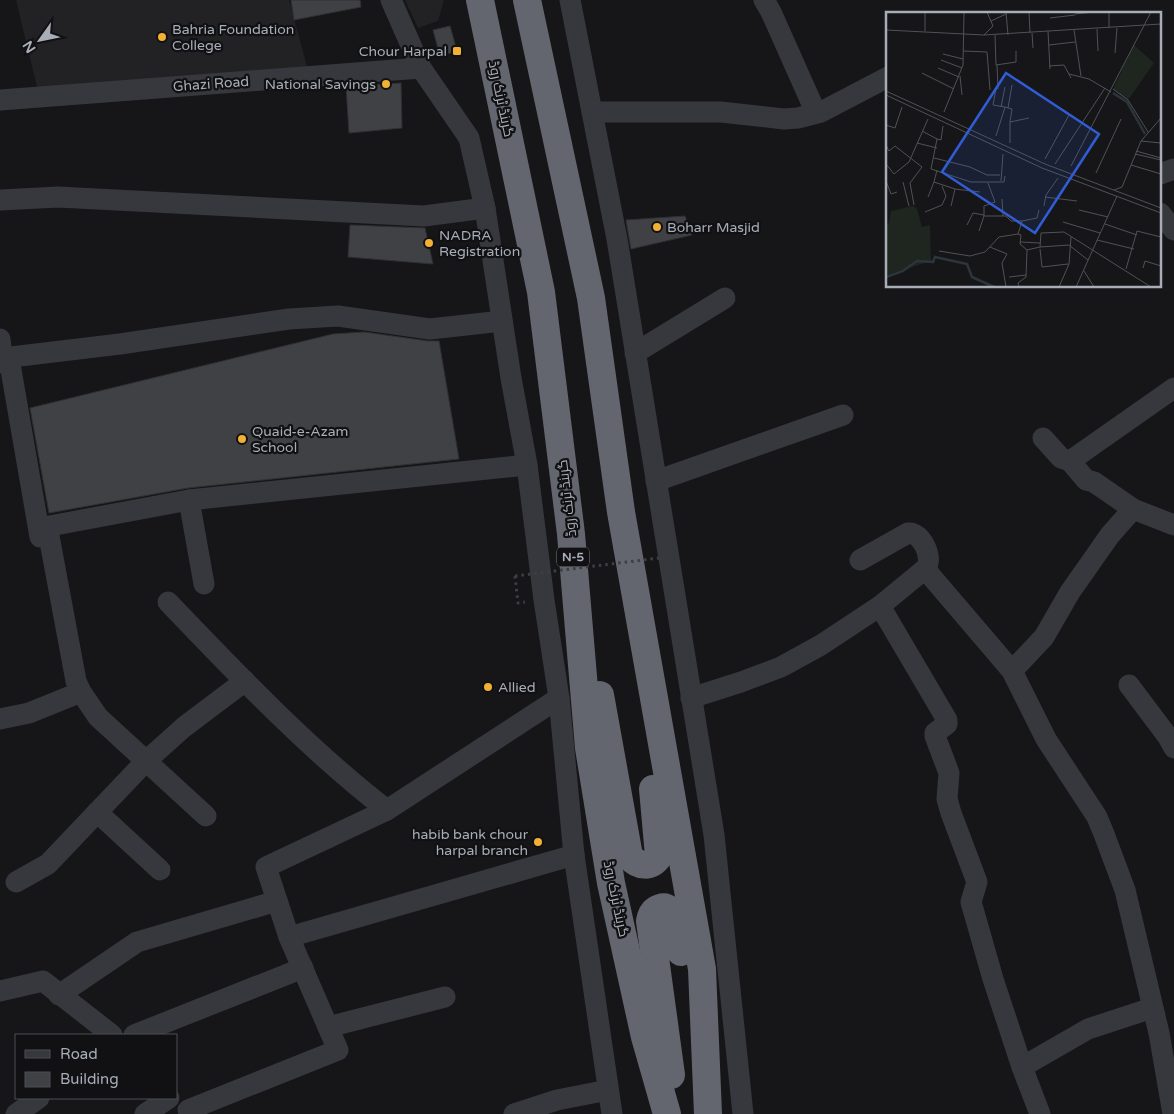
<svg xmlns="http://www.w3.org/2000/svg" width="1174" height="1114" font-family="'Varela Round',Cairo,sans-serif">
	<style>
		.built { fill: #222225 }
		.building { fill: #404145; stroke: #303034 }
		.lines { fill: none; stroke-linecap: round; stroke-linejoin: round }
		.path { stroke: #3d3f44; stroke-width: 3; stroke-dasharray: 2.5 4; stroke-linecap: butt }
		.minor { stroke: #37383d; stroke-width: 21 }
		.highway { stroke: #63666e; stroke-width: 28 }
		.path-bridge { stroke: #3d3f44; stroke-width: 3; stroke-dasharray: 2.5 4; stroke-linecap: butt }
		.poi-dot { fill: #f2b134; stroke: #111113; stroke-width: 2 }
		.labels { text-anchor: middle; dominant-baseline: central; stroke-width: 4.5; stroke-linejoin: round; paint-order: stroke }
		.shield { fill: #111113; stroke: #7b7e86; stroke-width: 1 }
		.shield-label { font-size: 12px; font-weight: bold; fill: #a8adb8 }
		.poi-label { font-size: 14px; fill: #a8adb8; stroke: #111113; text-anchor: start }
		.street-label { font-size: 14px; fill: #a8adb8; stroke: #111113 }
		.inset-river { fill: none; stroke: #2c353c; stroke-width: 2.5 }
		.inset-road { fill: none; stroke: #505258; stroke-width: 1 }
		.view { fill: #325cd3; fill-opacity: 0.15; stroke: #325cd3; stroke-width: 2.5 }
		.inset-edge { fill: none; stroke: #a8adb8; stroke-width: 2.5 }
	</style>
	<rect width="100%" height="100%" fill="#161618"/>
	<!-- built -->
	<g class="built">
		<path d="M16,0H289L309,74L37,87Z"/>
		<path d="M405,0H444L438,21L418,28Z"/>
	</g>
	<!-- building -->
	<g class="building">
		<path d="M291,0H360L361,7L294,20Z"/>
		<path d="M450,26L457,51L440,56L433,30Z"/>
		<path d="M401,83L402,128L349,133L346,86Z"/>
		<path d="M685,216L692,235L631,249L626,220Z"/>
		<path d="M350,225L425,228L433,264L348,257Z"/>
		<path d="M364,332L428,341H439L459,459L188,488L49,513L30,408L333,334Z"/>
	</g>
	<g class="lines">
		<!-- path -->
		<path class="path" d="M515,576L518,603L525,602"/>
		<!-- minor -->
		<g class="minor">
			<path d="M391,0L421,68L469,138L485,208L511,378L527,465L544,600L559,698L574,855L612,1114"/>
			<path d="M570,0L617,239L714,835L743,1114"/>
			<path d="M764,0L771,12L816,113"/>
			<path d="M0,100L421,68"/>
			<path d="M593,112H721L784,119L798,118L821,112L888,77"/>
			<path d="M1160,174L1174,169"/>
			<path d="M0,200L58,197L424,216L485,208"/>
			<path d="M1160,213L1174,230"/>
			<path d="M0,339L3,363L10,364L40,537L49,536L76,681L81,692L98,717L206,816"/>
			<path d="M635,353L725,298"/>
			<path d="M3,358L120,344L289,319L338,316L430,329L502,321"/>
			<path d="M1043,438L1061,458L1070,461L1086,480L1094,482L1133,509"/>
			<path d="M1070,461L1174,388"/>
			<path d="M656,481L843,415"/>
			<path d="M189,500L204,584"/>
			<path d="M39,528L189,500L527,465"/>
			<path d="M925,569L1012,671L1046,739L1097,817L1104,834L1125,890L1159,1033L1173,1114"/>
			<path d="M168,602C237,674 308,749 387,810L559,698"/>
			<path d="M880,606L947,720V724L935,733V736L949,773L947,799L951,813L977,882L971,902L993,979L1022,1067L1040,1114"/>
			<path d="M1012,671L1044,637L1070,592L1110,535L1133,509L1174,525"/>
			<path d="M1129,685L1168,737L1174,748"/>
			<path d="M691,698L741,682L781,667L821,645L880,606L925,569C935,559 921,531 908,533L860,560"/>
			<path d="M0,719L29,713L81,692"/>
			<path d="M387,810L266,867L289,937L574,855"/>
			<path d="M97,812L160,870"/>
			<path d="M16,882L48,864L146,761L184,727L245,681"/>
			<path d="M0,991L43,981L112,1035"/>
			<path d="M59,995L137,942L277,901"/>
			<path d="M328,1027L445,997"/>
			<path d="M134,1035L303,968"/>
			<path d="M1022,1067L1088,1029L1152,1008"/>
			<path d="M188,1110L338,1050L289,937"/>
			<path d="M16,1114L39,1098"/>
			<path d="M145,1114L169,1098"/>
			<path d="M514,1114L557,1100L608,1090"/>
		</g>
		<!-- highway -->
		<g class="highway">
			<path d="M480,0L541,292L571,534L589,748L611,883L645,1037L667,1114"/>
			<path d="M527,0L591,298L621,512L702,969L708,1114"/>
			<path d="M600,695L629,856C638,867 651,868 659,856L653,789"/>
			<path d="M671,1075L650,921C651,915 654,910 660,908C677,902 679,941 681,952"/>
		</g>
		<!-- path-bridge -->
		<path class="path-bridge" d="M515,576L659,558"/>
	</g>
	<!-- markers -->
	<g class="poi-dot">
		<circle cx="162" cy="37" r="5"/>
		<rect x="452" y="46" width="10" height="10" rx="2.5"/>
		<circle cx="386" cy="84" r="5"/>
		<circle cx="657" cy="227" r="5"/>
		<circle cx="429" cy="243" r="5"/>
		<circle cx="242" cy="439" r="5"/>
		<circle cx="488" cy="687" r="5"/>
		<circle cx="538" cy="842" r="5"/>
	</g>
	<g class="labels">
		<!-- shield labels -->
		<rect class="shield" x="557" y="547.5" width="32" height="19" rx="4"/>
		<g class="shield-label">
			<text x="573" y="557">N-5</text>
		</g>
		<!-- poi labels -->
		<g class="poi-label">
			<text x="172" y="29">Bahria Foundation<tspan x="172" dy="16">College</tspan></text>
			<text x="447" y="51" text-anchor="end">Chour Harpal</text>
			<text x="376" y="84" text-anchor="end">National Savings</text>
			<text x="667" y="227">Boharr Masjid</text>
			<text x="439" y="235">NADRA<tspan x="439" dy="16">Registration</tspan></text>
			<text x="252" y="431">Quaid-e-Azam<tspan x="252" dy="16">School</tspan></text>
			<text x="498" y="687">Allied</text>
			<text x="528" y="834" text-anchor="end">habib bank chour<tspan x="528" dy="16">harpal branch</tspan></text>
		</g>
		<!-- street labels -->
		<g class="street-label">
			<text transform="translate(211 84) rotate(-4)">Ghazi Road</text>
			<text transform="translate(501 99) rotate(78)">گرینڈ ٹرنک روڈ</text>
			<text transform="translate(567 498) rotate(-97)">گرینڈ ٹرنک روڈ</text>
			<text transform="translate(616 899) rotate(78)">گرینڈ ٹرنک روڈ</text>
		</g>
	</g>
	<!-- overview -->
	<g transform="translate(886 12)">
		<rect width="275" height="275" fill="#161618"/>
		<path d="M248,33L268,51L242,88L227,77ZM27,194L31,197L36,215L44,213L45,249L0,263V212L3,211L5,199Z" fill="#1e261f"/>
		<path class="inset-river" d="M227,81L241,90L259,122M0,265L17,259L31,249L47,250L49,245L81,252L86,265L108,275"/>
		<path class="inset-road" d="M39,0V19M120,0L122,23M143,0L144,21M223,0V16M189,2L208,0M164,6L189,3M105,9L120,2M211,17L212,39M0,18L98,23L275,12M188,18L195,64M162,19L164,57M146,21L147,36M98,23L107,14L101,0M109,23L110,53L130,50V39M163,33L189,30M77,39L101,40L104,78M229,41L231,16M57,42L77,47M55,48L76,56M111,53L112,77M163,54L178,53L185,66M52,56L73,65M36,61L68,77M183,62L203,67L225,80M74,64L76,83M110,77L107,93L119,95M227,77L242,88L262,120M0,79L159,152L275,196M0,83L156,156L275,201M115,95L119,75M122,96L126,73M58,100L77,53L78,0M0,113L9,116L16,95M36,119L51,127L45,157L85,170H118L119,164M110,124L119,95L126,97L124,110M51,127L55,128L57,114M255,129L275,131M31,131L51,136M124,131V110L143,106M0,133L3,139L9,134L36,155L24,171L28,193M250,139L275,146M249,142L275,148M48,146L84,155L101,163H114M159,147L183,103M0,152L8,162L23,150L42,107M169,152L219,76M245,153L275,162M185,154L265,0M51,158L48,170L69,177L94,180M210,161L235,107M0,169L5,182L11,180M115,169L117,142M17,170L23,194M102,171L109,190L98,194V204H120L125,209H136M228,178L236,175L255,129L275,106M42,185L48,170M159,185L191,189M116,187L117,204M65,194L69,177M158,194L160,183L172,166M153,198L151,206L136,209L132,222L135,223L134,232L141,238L154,235M193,198L222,205M39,200L56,193L60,184L56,174M177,210L214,221M219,212L251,223M81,213L87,201L98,203M93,219L98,204M211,228L248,237M134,230L154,231M104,235L121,242L116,251L120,275M154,237L156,255L182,252M53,239L84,244L99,240L113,225L132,222M202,248L183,233L154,235L155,221L178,220L265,275M257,256L259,249L275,254M240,257L251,219L275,225M198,259L208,275M123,265L140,263M133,275L132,271L140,265L141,238M173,275L183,252L185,225M190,275L231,184"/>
		<path class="view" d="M120,61L213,122L149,221L56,160Z"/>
		<rect width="275" height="275" class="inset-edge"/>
	</g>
	<!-- legend -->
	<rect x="15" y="1034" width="162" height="65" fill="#111113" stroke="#4d4f55"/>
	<rect x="25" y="1050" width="25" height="8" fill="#37383d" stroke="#4d4f55"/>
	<text x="60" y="1059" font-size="15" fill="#a8adb8">Road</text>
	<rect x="25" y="1072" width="25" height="15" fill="#404145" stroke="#4d4f55"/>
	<text x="60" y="1084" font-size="15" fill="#a8adb8">Building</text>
	<!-- north arrow -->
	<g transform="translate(40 40) rotate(237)" stroke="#111113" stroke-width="4" paint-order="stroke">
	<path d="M0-4L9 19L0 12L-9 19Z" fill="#a8adb8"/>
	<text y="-8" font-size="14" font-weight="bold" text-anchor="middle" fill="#a8adb8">N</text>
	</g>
</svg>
